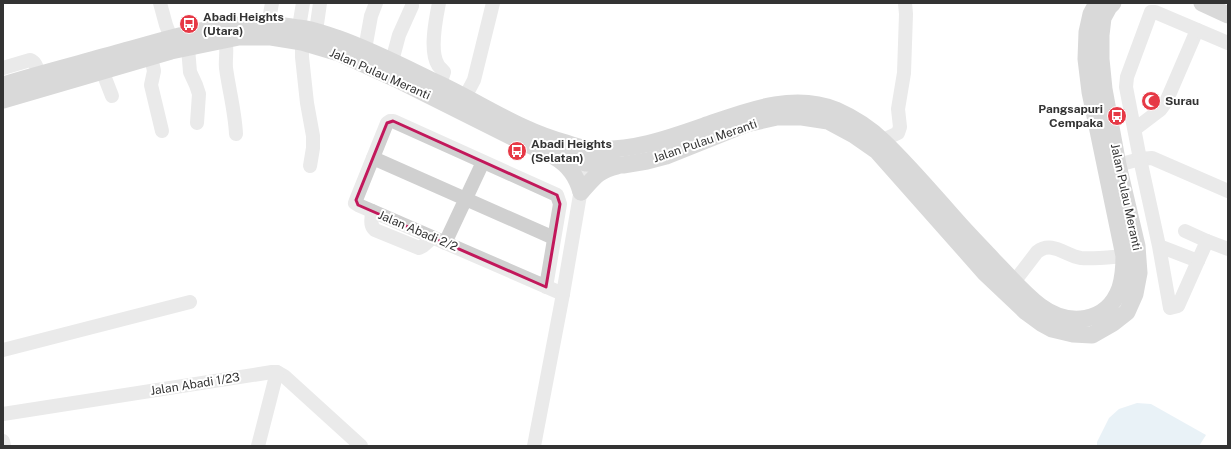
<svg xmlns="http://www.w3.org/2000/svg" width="1231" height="449" font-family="'Public Sans',sans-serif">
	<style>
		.water { fill: #cfe2ee }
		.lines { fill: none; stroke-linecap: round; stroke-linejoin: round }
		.minor { stroke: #d0d0d0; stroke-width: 14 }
		.major { stroke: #ababab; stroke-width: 17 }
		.marked { fill: none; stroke: #c2185b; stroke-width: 3; stroke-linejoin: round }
		.labels { text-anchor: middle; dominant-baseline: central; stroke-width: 4; stroke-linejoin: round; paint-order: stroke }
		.poi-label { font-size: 12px; font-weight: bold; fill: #333; stroke: #fff; text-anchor: start }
		.street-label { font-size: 12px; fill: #333; stroke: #fff }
	</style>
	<rect width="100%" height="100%" fill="#fff"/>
	<!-- water -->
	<path class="water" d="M1137,403L1151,404L1206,435L1199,446H1097V442L1109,418L1119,409Z"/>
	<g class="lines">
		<!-- minor -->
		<g class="minor">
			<path d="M160,3L166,25L171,38"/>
			<path d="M439,3C436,18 429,51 438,65C439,67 442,69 444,72L440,84"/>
			<path d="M268,25L272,3"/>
			<path d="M299,27L303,3"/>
			<path d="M316,31L320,3"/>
			<path d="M225,40C228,49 225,59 226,68C229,90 235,112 236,134"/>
			<path d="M302,42V57L307,103L313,136V148L310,166"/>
			<path d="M188,48L190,72L196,85L199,94L197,123"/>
			<path d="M365,49L371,16L376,3"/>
			<path d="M151,57L154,71L151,85L162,131"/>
			<path d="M392,61L399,35L412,6"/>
			<path d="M3,68L30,60C36,62 37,68 39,74"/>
			<path d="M103,70L105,78L112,96"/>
			<path d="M465,97L474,80L493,3"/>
			<path d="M1135,129L1160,110L1166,102L1197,30"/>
			<path d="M883,140L898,133L900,127L898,109L904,73L906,14L905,3"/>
			<path d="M373,158L554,238"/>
			<path d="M1118,165L1140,159L1152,158L1228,191"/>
			<path d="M372,211C372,218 369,225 375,230L419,248L423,246L432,238"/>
			<path d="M1185,231L1207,241"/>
			<path d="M445,243L483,162"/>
			<path d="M1159,246L1198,261L1178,306L1170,308L1159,246L1140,159L1126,87L1127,77L1151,12H1155L1228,43"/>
			<path d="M1198,261L1207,241L1228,249"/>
			<path d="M1014,282L1037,252C1052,240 1066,256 1081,258C1094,259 1111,257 1124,256"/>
			<path d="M546,287L560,204L557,195L393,121H390L387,123L356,200L355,203L358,205L372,211L563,294"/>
			<path d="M3,350L190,302"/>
			<path d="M3,414L272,372H277L284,376L361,446"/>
			<path d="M3,441L4,446"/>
			<path d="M258,446L277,372"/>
			<path d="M534,446L563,294L587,154"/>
		</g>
		<!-- major -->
		<g class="major">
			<path d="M1202,3L1228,15"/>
			<path d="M3,85C42,73 82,63 121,52C155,43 188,32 222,27C246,23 276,24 299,28C312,29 324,34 337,38C371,50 404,67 437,83C480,103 520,131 566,143C574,146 582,149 591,149C630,152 667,139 704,126C745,112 792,92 836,110C854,118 870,128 884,142C909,166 931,192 954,218C967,233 981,247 994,261C1009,276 1023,293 1040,306C1068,327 1107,324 1120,288C1123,278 1124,267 1124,256L1090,92L1086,59L1087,32L1091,14L1097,3"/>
			<path d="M3,100L171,51L239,37H271L302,42L339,53L396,79L516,139L547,153L586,163L623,165L647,161L666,156L746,124L777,117H802L828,121L854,135L877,151L985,273L1026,312L1041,323L1052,329L1073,334L1092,335L1113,323L1127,312L1135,294L1139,273L1137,246L1118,165L1104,89L1101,59V35L1103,18L1109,7L1113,3"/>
			<path d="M555,157C569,165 577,177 581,192"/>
			<path d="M581,192C594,178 597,171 617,166"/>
		</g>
	</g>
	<!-- marked area -->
	<path d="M0 0H1231V449H0ZM393,121L557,195L560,204L546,287L358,205L356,200L387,123Z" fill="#fff" fill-opacity=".55" fill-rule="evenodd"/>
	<path class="marked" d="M393,121L557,195L560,204L546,287L358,205L356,200L387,123Z"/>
	<!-- icons -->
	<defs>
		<g id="bus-disc" transform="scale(1)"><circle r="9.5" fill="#e63946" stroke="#fff"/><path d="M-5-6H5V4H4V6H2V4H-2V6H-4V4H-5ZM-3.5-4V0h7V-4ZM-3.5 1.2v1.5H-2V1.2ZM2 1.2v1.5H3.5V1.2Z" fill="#fff"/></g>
		<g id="mosque-disc" transform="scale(1)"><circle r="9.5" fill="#e63946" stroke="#fff"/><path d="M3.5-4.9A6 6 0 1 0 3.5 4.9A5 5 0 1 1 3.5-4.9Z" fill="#fff"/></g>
	</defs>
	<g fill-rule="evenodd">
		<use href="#bus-disc" x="189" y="24"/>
		<use href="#mosque-disc" x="1151" y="101"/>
		<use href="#bus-disc" x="1117" y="116"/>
		<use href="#bus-disc" x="517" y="151"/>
	</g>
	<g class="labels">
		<!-- poi labels -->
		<g class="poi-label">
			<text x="203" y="17">Abadi Heights<tspan x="203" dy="14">(Utara)</tspan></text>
			<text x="1165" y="101">Surau</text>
			<text x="1103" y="109" text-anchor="end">Pangsapuri<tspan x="1103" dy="14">Cempaka</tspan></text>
			<text x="531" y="144">Abadi Heights<tspan x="531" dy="14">(Selatan)</tspan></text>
		</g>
		<!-- street labels -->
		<g class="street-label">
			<text transform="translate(380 74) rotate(24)">Jalan Pulau Meranti</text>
			<text transform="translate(705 141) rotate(-19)">Jalan Pulau Meranti</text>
			<text transform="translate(1126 197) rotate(78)">Jalan Pulau Meranti</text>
			<text transform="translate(418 231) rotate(23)">Jalan Abadi 2/2</text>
			<text transform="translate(195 384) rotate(-9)">Jalan Abadi 1/23</text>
		</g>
	</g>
	<!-- border -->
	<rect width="1231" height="449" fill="none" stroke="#333333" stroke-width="8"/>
</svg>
